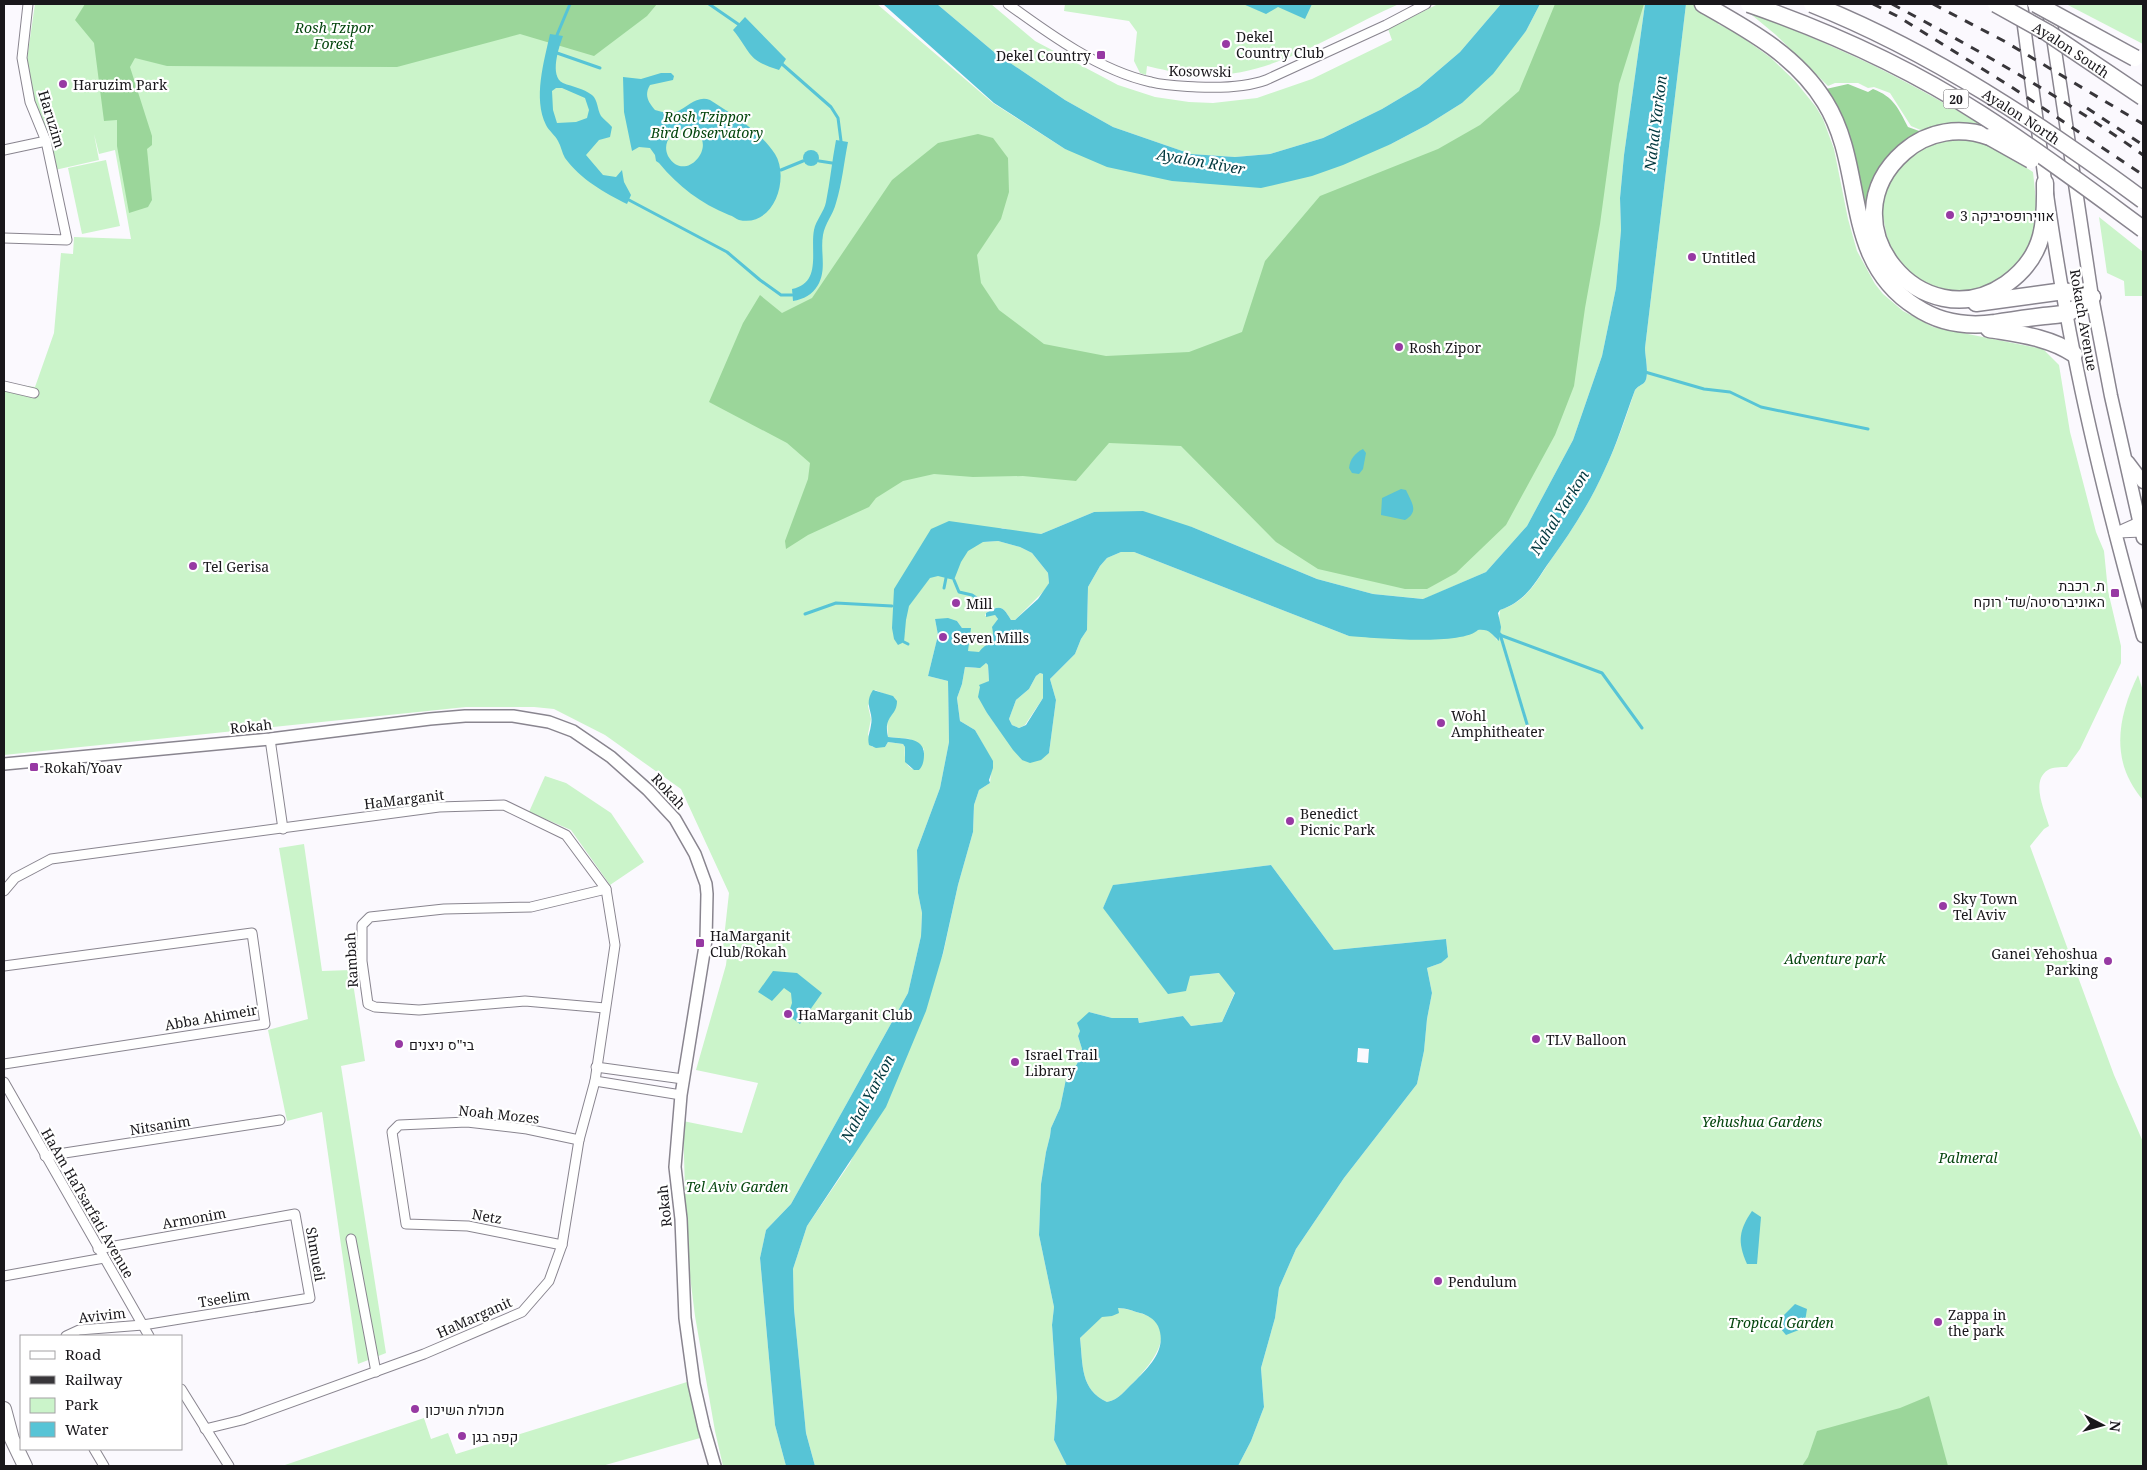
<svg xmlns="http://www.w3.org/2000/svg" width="2147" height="1470" font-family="'Noto Serif',Heebo,serif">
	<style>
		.green { fill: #cbf4ca; fill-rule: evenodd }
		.forest { fill: #9bd69a }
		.water { fill: #57c4d6; fill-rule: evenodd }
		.pier { fill: #fbf9fe }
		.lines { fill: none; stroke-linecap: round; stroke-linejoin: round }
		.stream { stroke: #57c4d6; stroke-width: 3 }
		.minor-casing { stroke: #89858f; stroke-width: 11 }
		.tertiary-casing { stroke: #89858f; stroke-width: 14 }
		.secondary-casing { stroke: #89858f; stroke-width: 15 }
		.primary-casing { stroke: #89858f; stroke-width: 16 }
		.motorway-casing { stroke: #89858f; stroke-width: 19 }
		.minor { stroke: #fff; stroke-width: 9 }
		.tertiary { stroke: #fff; stroke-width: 11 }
		.secondary { stroke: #fff; stroke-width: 12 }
		.primary { stroke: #fff; stroke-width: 14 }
		.motorway { stroke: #fff; stroke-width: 16 }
		.rail { stroke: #38363a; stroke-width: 3; stroke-dasharray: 9 9; stroke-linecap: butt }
		.motorway-bridge-casing { stroke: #89858f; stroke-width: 19; stroke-linecap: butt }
		.motorway-bridge { stroke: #fff; stroke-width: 16 }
		.poi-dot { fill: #9739a3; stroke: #fff; stroke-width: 2 }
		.labels { text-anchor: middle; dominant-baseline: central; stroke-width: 4.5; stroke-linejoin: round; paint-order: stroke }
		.shield { fill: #fff; stroke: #5e5d5f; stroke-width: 1 }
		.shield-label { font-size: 12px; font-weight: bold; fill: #19171b }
		.park-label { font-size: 14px; font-style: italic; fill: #04450d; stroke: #fff }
		.poi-label { font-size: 14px; fill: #19171b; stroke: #fff; text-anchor: start }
		.street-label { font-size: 14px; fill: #19171b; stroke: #fff }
		.water-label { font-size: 15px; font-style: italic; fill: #00373e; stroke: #fff }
	</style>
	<rect width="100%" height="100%" fill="#fbf9fe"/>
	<!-- green -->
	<g class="green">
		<path d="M35,4H877L993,103L1065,149L1194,183H1221L1391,144L1427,125L1462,103L1526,31L1540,4H1645L1624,155L1620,198L1621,230L1616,288L1602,356L1573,440L1527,526L1486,572L1424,599L1373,594L1317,579L1192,527L1094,512L1041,534L1020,533L1002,528L983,542L998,541L1020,547L1032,553L1048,573L1049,583L1045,590L1015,620H1011C1003,607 1001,604 986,613L985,616L995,615L998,619L993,631L994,635L992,641L979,653L968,651L962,628L957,621L935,619L938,635L928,676L948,681L949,742L940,788L917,850L918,893L922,913L921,936L908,993L791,1204L766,1230L760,1258L775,1425L786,1466H723L715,1431L695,1316L683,1220L685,1191L683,1121L742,1133L758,1083L696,1070L726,965L727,956L723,947L729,893L681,789L605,735L554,709L534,707H466L4,755V383L35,387L54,333L61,253L73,254L74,237L131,239L115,150L99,154L94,134L99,160L55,170L33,99L27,59ZM875,690L895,698L894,711L887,721L888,737L910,739L924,749L923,761L919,770C905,770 904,758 905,747L903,744L888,742L885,747H872L868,734L871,719L868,706Z"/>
		<path d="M937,4H991L1035,41L1118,85L1155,97L1189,102L1213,103L1257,98L1312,79L1392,40L1388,29L1438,4H1501L1460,52L1419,87L1382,109L1323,138L1270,154L1235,157L1191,154L1113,127L1065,100L994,52Z"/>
		<path d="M1065,4H1399C1332,33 1266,84 1188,74C1175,73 1161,69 1147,66L1146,75L1140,73L1134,61L1137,32L1129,21L1064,11Z"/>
		<path d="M1686,4H1720L1718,24L1735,32L1771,58L1795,81L1816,107L1823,119L1834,149L1848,219L1857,251L1875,284L1883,294L1903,311L1933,327L2043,349L2059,365L2070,432L2096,532L2104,551L2108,591L2121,646V663L2080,749L2067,767C2061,767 2052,767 2048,770C2030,781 2045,811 2049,826L2044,829L2030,846L2114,1075L2143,1142V1466H1238L1251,1441L1264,1407L1261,1368L1275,1318L1279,1288L1296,1249L1344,1178L1417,1084L1424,1051L1427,1019L1432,993L1427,968L1441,963L1448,956L1446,939L1334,950L1271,865L1114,885L1103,908L1190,976L1220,973L1235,992L1222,1022L1191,1026L1183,1016L1139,1023L1138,1018H1112L1089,1012L1078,1036L1082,1049L1077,1064L1066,1079L1060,1108L1051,1128L1050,1136L1046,1152L1041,1184L1039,1235L1054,1307L1052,1325L1057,1398L1054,1440L1067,1466H815L806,1433L794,1309L793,1269L807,1226L850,1163L943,954L958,885L973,832L974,805L979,790L990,783L992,761L975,730L960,721L957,698L962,684L965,667L976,668L986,663L988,665L989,681L980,687L987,713L1022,760L1049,753L1056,700L1050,679L1075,654L1081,639L1087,630L1088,587L1100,566L1107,558L1121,552H1134L1349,636L1486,629L1491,632L1497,640L1500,610C1527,601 1536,582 1550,561C1571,532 1591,501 1605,469C1617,444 1626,417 1635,390C1638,386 1640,386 1644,383C1650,377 1645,357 1645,348Z"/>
		<path d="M2066,4H2143V44Z"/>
		<path d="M1747,11C1776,23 1805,34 1833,47C1887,70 1938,99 1989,129L1923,131L1911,126L1890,93L1874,87L1868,88L1858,83H1835L1828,86L1776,35Z"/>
		<path d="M1955,138C1988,140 2006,155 2033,172C2035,192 2038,212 2034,232C2032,244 2025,253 2018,262C1977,313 1894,292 1885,227C1884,220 1881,211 1882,205C1882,199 1886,192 1888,187C1898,158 1927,143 1955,138Z"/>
		<path d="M106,160L120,226L82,234L68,168Z"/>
		<path d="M2099,217L2143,252V296H2125L2124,281L2107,273Z"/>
		<path d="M1040,673L1043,674V698L1025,725L1019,728L1012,725L1009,719L1016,700L1029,689L1036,676Z"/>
		<path d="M2138,675L2143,691V800C2110,762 2117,718 2138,675Z"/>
		<path d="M545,776L566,783L611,813L644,862L610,885L571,830L529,812Z"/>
		<path d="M304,844L322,971L351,970L365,1061L341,1066L386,1353L358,1364L322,1112L287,1121L268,1030L308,1019L279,848Z"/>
		<path d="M1118,1308C1125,1308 1133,1311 1140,1313C1182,1325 1153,1363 1134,1382C1124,1391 1120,1399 1107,1402C1080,1390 1083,1364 1080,1338L1102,1316H1112Z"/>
		<path d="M687,1382L700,1438L602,1466H282L424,1418L431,1439L448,1433L456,1454Z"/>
	</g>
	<!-- forest -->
	<g class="forest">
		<path d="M85,4H657L647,16L594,56L520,34L397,67L167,66L135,58L130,67L152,136V145L147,149L152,200L148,207L129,213L117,146V120L104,121L94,43L75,20Z"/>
		<path d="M1555,4H1644L1619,84L1600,224L1585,308L1574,386L1555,435L1506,525L1456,573L1427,589H1405L1318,569L1276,542L1181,446L1109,443L1076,481L1023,476L973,477L934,474L903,481L876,498L869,507L808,535L786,549L785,541L808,479L810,463L787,443L709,402L743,323L760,295L782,313L812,298L892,180L938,143L978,134L993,138L1008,158L1009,192L1001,219L977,255L981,283L999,310L1044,344L1106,356L1189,352L1242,332L1265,261L1320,196L1438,149L1480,125L1519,91Z"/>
		<path d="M1848,84L1868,92L1873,89C1894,97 1898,108 1908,127L1922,132C1885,151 1879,170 1868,208L1862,206C1854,163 1850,127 1826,89Z"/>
		<path d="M1929,1396L1948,1466H1802L1808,1457L1817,1431L1900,1408Z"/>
	</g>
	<!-- water -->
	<g class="water">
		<path d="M883,4H937L994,52L1065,100L1113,127L1191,154L1235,157L1270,154L1323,138L1382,109L1419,87L1460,52L1501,4H1540L1526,31L1493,74L1462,103L1427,125L1391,144L1343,165L1312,176L1261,188L1172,181L1107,167L1065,149L994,103Z"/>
		<path d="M1243,4H1312L1305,19L1278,7L1266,14Z"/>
		<path d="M1645,4H1686L1645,348C1645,357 1650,377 1644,383C1640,386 1638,386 1635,390C1625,417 1617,444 1605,469C1591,501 1571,532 1550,561C1535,582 1527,601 1500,610L1498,613L1501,627L1499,641C1491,634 1490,629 1478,630C1462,646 1373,638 1349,636L1134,552H1121L1107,558L1100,566L1088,587L1087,630L1081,639L1075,654L1050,679L1056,700L1049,753L1041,760L1030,763L1022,760L1013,750L987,713L978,697L980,687L979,685L989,681L988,665L986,663L980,668L965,667L962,684L957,698L960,721L975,730L993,761V768L989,780L990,783L979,790L974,805L973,832L958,885L943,953L926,1011L886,1107L807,1226L793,1269L794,1309L806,1433L815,1466H786L775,1425L760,1258L766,1230L791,1204L908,993L921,936L922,913L918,893L917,850L940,788L949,742L948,681L928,676L938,635L935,619L948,618L957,621L962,628H971L968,651L979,652C987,641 996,645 992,627L998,619L995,615L986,617V613C1001,604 1003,607 1011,620H1015L1038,599L1049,583L1048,573L1032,553L1020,547L998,541L983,542L968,551L961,562L954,580L938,576L930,578L909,606L906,620L904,642L898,645L894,639L892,628L894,589L931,529L949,521L1041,534L1094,512L1143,511L1192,527L1317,579L1373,594L1423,599L1486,572L1527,526L1573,440L1602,356L1616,288L1621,230L1620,198L1624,155ZM1040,673L1043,674V698L1026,725L1019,728L1012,725L1009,719L1016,700L1029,689L1036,676Z"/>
		<path d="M745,17L786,59L779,70C746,60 752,53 733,30Z"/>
		<path d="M550,34L563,36C559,47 549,76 563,83C573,87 583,88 592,95C598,100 597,109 601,116C604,120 609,123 612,127L610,137L599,140L586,155L603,175L616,177L622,170L624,182L631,195L627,204C605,193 580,179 565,158C562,153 561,146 558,141C555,135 549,131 546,125C533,98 544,62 550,34ZM556,88H562L585,98L589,110L587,118L576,122L557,123L553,110L552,91Z"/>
		<path d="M661,73H671L674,76L673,80L650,85C644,95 648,102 655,110C662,112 669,114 676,112C688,107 697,95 710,100C732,114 761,132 775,154C790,178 774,228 739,220C736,219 733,216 729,215C700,203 679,187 659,163L656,161L655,155L650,148L639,147L632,151L624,112L623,77L641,79ZM683,129C727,133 687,189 668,156C662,143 671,132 683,129Z"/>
		<path d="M836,140L848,142C844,162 842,184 836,203C833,215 825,223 823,235C820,252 827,269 818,285C812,295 804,299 793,301L792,289C822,283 810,251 814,230C816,220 824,212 826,202C830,182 832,161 836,140Z"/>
		<circle cx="811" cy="158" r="8"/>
		<path d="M1363,449L1366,453L1363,469L1359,474L1352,473L1349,468C1350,459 1355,453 1363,449Z"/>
		<path d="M1401,489L1406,490C1411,502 1420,511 1405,520L1381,515L1382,498Z"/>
		<path d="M873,690L893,696L897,701C897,717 883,715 888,737C901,739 925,736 924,755C924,760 923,766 919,770H914L905,762V747L903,744L888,742L885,747L876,748L869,745C867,737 870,733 871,725C874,711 863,705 873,690Z"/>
		<path d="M1271,865L1334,950L1446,939L1448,957L1441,963L1427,968L1432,993L1427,1019L1424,1051L1417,1084L1344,1178L1296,1249L1279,1288L1275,1318L1261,1368L1264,1407L1251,1441L1238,1466H1067L1054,1440L1057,1398L1052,1325L1054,1307L1039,1235L1041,1184L1046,1152L1050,1136L1051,1128L1060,1108L1066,1079L1077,1064L1082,1049L1078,1036L1080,1031L1077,1023L1089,1012L1112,1018H1138L1139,1023L1183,1016L1191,1026L1222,1022L1235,993L1219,973L1190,976L1186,991L1168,994L1103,908L1113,885ZM1118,1308C1126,1308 1133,1311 1140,1313C1148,1315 1154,1319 1158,1326C1168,1349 1149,1367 1134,1382C1124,1391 1120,1399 1107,1402C1080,1390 1083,1364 1080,1338L1102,1317L1112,1316L1119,1313Z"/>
		<path d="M773,971L797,973L822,993L800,1024L788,1015L792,1003L791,993L784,988L772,1001L758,992Z"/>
		<path d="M1752,1211L1761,1217L1757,1264H1747C1737,1242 1739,1230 1752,1211Z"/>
		<path d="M1795,1304L1807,1309L1804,1328L1786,1335L1776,1323Z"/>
	</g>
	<!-- pier -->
	<path class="pier" d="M1358,1048L1369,1049L1368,1063L1357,1062Z"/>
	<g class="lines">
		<!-- stream -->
		<g class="stream">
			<path d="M709,4L738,24"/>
			<path d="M557,35L570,4"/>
			<path d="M557,53L600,68"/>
			<path d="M782,64L831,107L838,118L841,141"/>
			<path d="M819,161L832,163"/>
			<path d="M781,170L803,161"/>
			<path d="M629,200L727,252L760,280L781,295H792"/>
			<path d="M1645,372L1704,389L1730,392L1761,407L1868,429"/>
			<path d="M954,580L959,592L972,595L993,609"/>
			<path d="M944,588L946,578"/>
			<path d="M805,614L836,603L892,606"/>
			<path d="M1500,634L1527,724"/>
			<path d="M1500,635L1602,673L1642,728"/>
			<path d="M904,642L908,644"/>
		</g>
		<!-- minor casing -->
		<g class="minor-casing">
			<g id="minor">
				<path d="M1008,4C1049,34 1100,71 1151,82C1166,86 1182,86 1197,87C1219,88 1244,88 1266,80L1386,25L1426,4"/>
				<path d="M4,150L46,141"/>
				<path d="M4,238L67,240L46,141L30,102L22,58L28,4"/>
				<path d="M4,386L34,393"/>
				<path d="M2114,533L2143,520"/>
				<path d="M2117,533L2143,532"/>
				<path d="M270,739L283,829"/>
				<path d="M4,891L15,878L51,859L439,807L504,805L566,835L606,889L615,945L595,1081L579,1140L562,1245L549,1281L522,1312L424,1354L242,1420L205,1429"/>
				<path d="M4,966L252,933L265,1024L4,1064"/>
				<path d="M605,1008L525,1001L419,1010L375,1007L368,1004L362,961V925L370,917L444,909L531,907L606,889"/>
				<path d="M596,1067L683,1079"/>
				<path d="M595,1081L681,1095"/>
				<path d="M4,1082L149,1336"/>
				<path d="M45,1156L280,1120"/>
				<path d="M351,1239L376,1372"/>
				<path d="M562,1245L468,1226L406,1224L392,1132L399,1125L467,1122L527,1129L579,1140"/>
				<path d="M4,1276L104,1258"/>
				<path d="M66,1336L79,1330L143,1325L310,1298L295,1214L98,1249"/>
				<path d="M181,1389L229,1466"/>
				<path d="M94,1449L104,1466"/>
			</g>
		</g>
		<!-- tertiary casing -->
		<g class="tertiary-casing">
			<path id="tertiary" d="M4,764L270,739L430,719L465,716H513L549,722L573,731L611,757L648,790L675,819L695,854L706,884L707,894L706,940L681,1095L675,1167L681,1219L685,1318L694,1384L704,1428L715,1466"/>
		</g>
		<!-- secondary casing -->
		<g class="secondary-casing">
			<g id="secondary">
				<path d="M2021,4C2037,121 2051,239 2074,354C2093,450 2117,543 2143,636"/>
				<path d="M2048,4L2092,297L2111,396L2143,538"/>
				<path d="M2128,462L2143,482"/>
			</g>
		</g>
		<!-- primary casing -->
		<g class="primary-casing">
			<path id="primary" d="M4,1409L12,1439L25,1466"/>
		</g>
		<!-- motorway casing -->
		<g class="motorway-casing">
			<g id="motorway">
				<path d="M1703,4C1749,30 1797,56 1825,102C1867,169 1840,259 1916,307C1940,323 1967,327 1995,323C2012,320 2028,318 2044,316C2051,315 2060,315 2067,313C2075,310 2084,302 2092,297"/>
				<path d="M1990,137C1960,126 1928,131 1904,152C1823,223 1922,342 2006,284C2023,272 2036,255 2041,236C2046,218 2045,200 2045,183"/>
				<path d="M1976,303L2064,291L2092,297"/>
				<path d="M1989,329C2018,334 2049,337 2074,354"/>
			</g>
		</g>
		<!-- minor -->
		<use href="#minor" class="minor"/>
		<!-- tertiary -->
		<use href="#tertiary" class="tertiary"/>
		<!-- secondary -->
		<use href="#secondary" class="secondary"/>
		<!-- primary -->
		<use href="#primary" class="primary"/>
		<!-- motorway -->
		<use href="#motorway" class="motorway"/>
		<!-- rail -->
		<g class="rail">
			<path d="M1873,4L1897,16L2010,86L2143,175"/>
			<path d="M1892,4C1978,50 2064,98 2143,155"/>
			<path d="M1933,4L2004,41L2143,124"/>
			<path d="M2087,108L2143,145"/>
		</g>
		<!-- motorway-bridge casing -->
		<g class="motorway-bridge-casing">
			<g id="motorway-bridge">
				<path d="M1749,4C1830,32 1909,68 1982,115C2037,150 2090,190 2143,229"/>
				<path id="s1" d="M1812,4C1932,52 2040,124 2143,200"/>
				<path id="s2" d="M1996,4L2048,33L2143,97"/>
				<path d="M2036,4L2135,58"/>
				<path d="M1990,137L2031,160"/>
			</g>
		</g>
		<!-- motorway-bridge -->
		<use href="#motorway-bridge" class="motorway-bridge"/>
	</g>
	<!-- markers -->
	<g class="poi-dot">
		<circle cx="1226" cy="44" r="5"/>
		<rect x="1096" y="50" width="10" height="10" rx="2.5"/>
		<circle cx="63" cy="84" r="5"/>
		<circle cx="1950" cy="215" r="5"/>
		<circle cx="1692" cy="257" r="5"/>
		<circle cx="1399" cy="347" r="5"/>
		<circle cx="193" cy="566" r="5"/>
		<rect x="2110" y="588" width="10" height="10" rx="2.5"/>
		<circle cx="956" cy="603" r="5"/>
		<circle cx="943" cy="637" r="5"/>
		<circle cx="1441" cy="723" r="5"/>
		<rect x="29" y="762" width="10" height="10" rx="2.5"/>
		<circle cx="1290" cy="821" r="5"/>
		<circle cx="1943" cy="906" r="5"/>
		<rect x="695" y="938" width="10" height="10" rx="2.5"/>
		<circle cx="2108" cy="961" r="5"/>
		<circle cx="788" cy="1014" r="5"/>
		<circle cx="1536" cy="1039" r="5"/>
		<circle cx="399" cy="1044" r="5"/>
		<circle cx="1015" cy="1062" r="5"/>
		<circle cx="1438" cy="1281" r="5"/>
		<circle cx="1938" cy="1322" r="5"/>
		<circle cx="415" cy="1409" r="5"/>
		<circle cx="462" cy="1436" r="5"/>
	</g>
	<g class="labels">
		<!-- shield labels -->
		<rect class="shield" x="1943.5" y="89.5" width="25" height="19" rx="4"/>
		<g class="shield-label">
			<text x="1956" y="99">20</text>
		</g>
		<!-- park labels -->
		<g class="park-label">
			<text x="334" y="27">Rosh Tzipor<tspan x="334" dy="16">Forest</tspan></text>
			<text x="707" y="116">Rosh Tzippor<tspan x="707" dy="16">Bird Observatory</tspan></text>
			<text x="1835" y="958">Adventure park</text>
			<text x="1762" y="1121">Yehushua Gardens</text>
			<text x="1968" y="1157">Palmeral</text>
			<text x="737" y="1186">Tel Aviv Garden</text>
			<text x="1781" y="1322">Tropical Garden</text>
		</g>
		<!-- poi labels -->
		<g class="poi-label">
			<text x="1236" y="36">Dekel<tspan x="1236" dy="16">Country Club</tspan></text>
			<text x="1091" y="55" text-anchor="end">Dekel Country</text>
			<text x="73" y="84">Haruzim Park</text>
			<text x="1960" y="215">אווירופסיביקה 3</text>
			<text x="1702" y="257">Untitled</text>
			<text x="1409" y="347">Rosh Zipor</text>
			<text x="203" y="566">Tel Gerisa</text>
			<text x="2105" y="585" text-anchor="end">ת. רכבת<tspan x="2105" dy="16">האוניברסיטה/שד׳ רוקח</tspan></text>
			<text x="966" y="603">Mill</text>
			<text x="953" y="637">Seven Mills</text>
			<text x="1451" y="715">Wohl<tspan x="1451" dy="16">Amphitheater</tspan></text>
			<text x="44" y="767">Rokah/Yoav</text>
			<text x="1300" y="813">Benedict<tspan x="1300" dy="16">Picnic Park</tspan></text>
			<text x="1953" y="898">Sky Town<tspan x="1953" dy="16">Tel Aviv</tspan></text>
			<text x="710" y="935">HaMarganit<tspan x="710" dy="16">Club/Rokah</tspan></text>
			<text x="2098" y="953" text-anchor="end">Ganei Yehoshua<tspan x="2098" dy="16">Parking</tspan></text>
			<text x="798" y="1014">HaMarganit Club</text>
			<text x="1546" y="1039">TLV Balloon</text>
			<text x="409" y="1044">בי"ס ניצנים</text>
			<text x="1025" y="1054">Israel Trail<tspan x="1025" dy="16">Library</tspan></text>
			<text x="1448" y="1281">Pendulum</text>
			<text x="1948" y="1314">Zappa in<tspan x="1948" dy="16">the park</tspan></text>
			<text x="425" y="1409">מכולת השיכון</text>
			<text x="472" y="1436">קפה בגן</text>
		</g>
		<!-- street labels -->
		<g class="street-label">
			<text stroke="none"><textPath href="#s2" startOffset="88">Ayalon South</textPath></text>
			<text transform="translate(1200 71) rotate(1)">Kosowski</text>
			<text stroke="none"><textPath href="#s1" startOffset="238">Ayalon North</textPath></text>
			<text transform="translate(52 119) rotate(73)">Haruzim</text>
			<text transform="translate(2084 320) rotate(80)">Rokach Avenue</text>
			<text transform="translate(251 726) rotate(-6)">Rokah</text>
			<text transform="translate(669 791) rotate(47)">Rokah</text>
			<text transform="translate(404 799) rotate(-7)">HaMarganit</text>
			<text transform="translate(351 960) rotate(-93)">Rambah</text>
			<text transform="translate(211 1017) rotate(-10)">Abba Ahimeir</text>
			<text transform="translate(499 1114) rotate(6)">Noah Mozes</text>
			<text transform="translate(160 1125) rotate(-9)">Nitsanim</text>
			<text transform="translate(88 1203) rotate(60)">HaAm HaTsarfati Avenue</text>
			<text transform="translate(664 1206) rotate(-96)">Rokah</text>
			<text transform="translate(487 1216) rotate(10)">Netz</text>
			<text transform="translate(194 1218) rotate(-10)">Armonim</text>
			<text transform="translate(316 1254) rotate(80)">Shmueli</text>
			<text transform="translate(224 1298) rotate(-9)">Tseelim</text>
			<text transform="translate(102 1315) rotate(-6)">Avivim</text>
			<text transform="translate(474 1317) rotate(-24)">HaMarganit</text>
		</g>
		<!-- water labels -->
		<g class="water-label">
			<text transform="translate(1655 123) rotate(-83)">Nahal Yarkon</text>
			<text transform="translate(1201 161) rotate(10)">Ayalon River</text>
			<text transform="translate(1559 512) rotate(-58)">Nahal Yarkon</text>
			<text transform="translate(867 1098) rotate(-62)">Nahal Yarkon</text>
		</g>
	</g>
	<!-- border -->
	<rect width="2147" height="1470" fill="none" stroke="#19171b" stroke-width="10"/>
	<!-- legend -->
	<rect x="20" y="1335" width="162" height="115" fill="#ffffff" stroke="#a3a2a4"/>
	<rect x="30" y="1351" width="25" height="8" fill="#ffffff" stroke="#a3a2a4"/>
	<text x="65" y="1360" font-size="15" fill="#19171b">Road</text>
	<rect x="30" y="1376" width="25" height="8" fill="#38363a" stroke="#a3a2a4"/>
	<text x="65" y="1385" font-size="15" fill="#19171b">Railway</text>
	<rect x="30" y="1398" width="25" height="15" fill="#cbf4ca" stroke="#a3a2a4"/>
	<text x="65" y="1410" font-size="15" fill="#19171b">Park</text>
	<rect x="30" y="1422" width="25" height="15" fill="#57c4d6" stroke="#a3a2a4"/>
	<text x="65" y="1435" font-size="15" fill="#19171b">Water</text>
	<!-- north arrow -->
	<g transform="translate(2102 1425) rotate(96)" stroke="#ffffff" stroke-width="4" paint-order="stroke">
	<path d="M0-4L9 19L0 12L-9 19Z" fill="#19171b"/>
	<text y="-8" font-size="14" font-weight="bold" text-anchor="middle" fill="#19171b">N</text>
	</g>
</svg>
